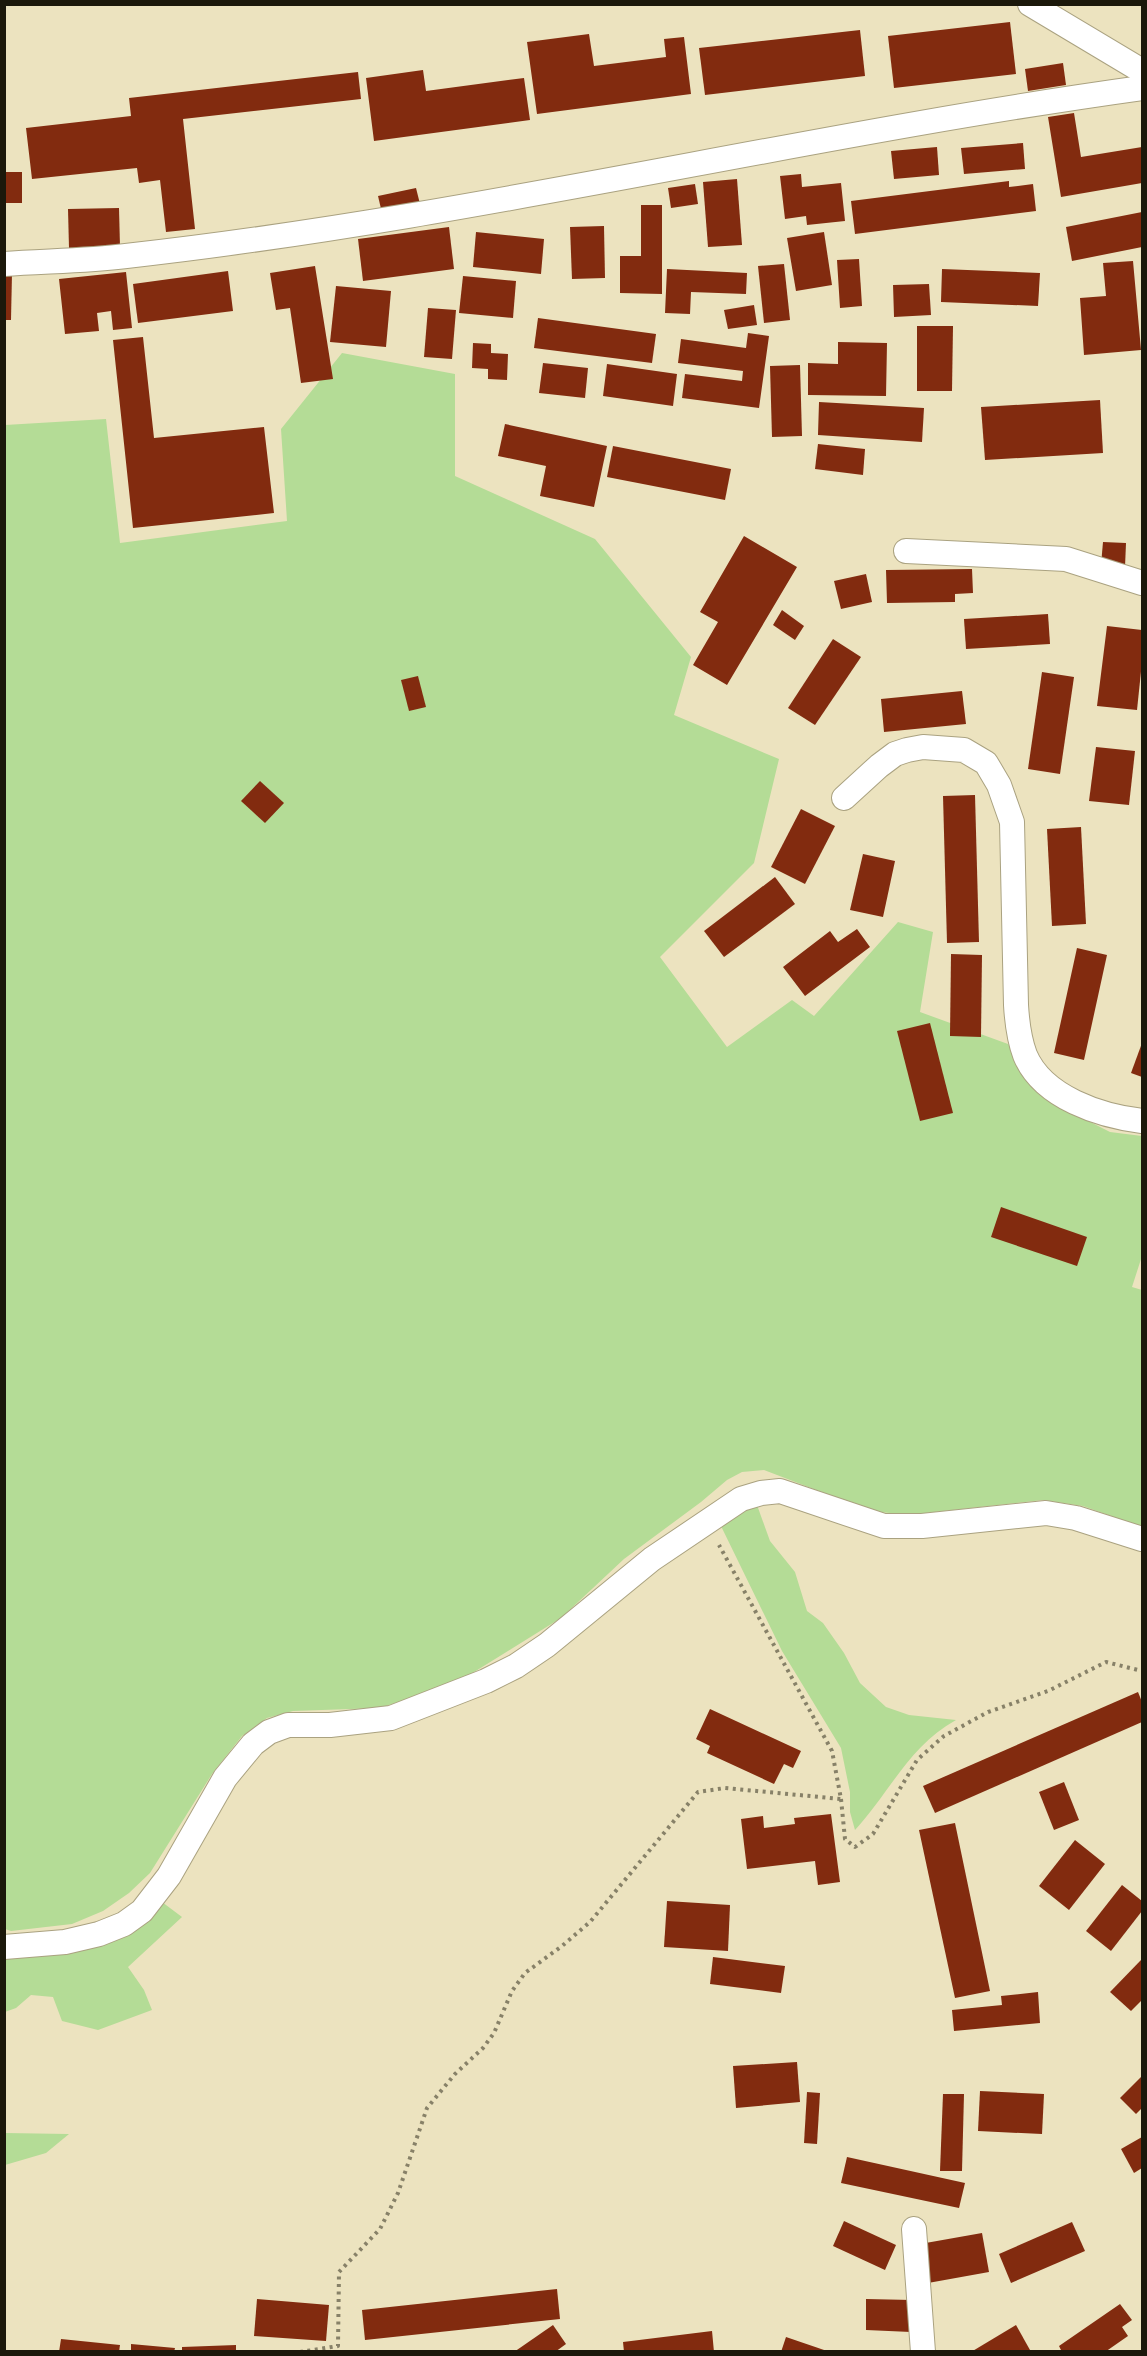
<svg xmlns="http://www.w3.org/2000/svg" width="1147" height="2356" font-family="Jost,sans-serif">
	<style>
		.green { fill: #b4dc96 }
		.building { fill: #822b0f }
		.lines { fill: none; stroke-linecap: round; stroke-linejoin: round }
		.street-casing { stroke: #aaa280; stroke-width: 26 }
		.path { stroke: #878168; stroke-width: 4; stroke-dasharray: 3 4.5; stroke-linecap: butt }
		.street { stroke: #fff; stroke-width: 24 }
	</style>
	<rect width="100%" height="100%" fill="#ece3bf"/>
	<!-- green -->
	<g class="green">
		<path d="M342,353L455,374V476L595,539L691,657L674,715L779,759L754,863L660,957L727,1047L792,1000L814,1016L898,922L933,932L920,1012L1008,1044L1045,1099L1110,1132L1142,1136V1256L1132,1287L1142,1290V1527L1083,1506L1043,1500L908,1515L871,1511L764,1470L742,1472L727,1480L701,1502L624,1559L561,1618L458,1682L380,1708L293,1711L267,1718L242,1736L212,1774L150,1873L129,1893L103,1911L72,1924L11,1931L5,1929V425L106,419L120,543L287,521L281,429Z"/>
		<path d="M757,1505L770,1541L795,1572L807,1611L823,1623L844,1653L860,1683L886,1707L909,1715L956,1720C909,1746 890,1792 855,1830L850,1812V1792L841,1748L782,1651L720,1524Z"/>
		<path d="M158,1899L182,1917L128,1967L144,1990L152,2010L98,2030L62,2021L53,1997L31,1995L16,2008L5,2012L4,1951L28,1950Z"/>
		<path d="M5,2133L69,2134L46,2153L5,2165Z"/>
	</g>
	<!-- building -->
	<g class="building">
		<path d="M1010,22L1016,74L894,88L888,36Z"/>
		<path d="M860,30L865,76L705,95L699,48Z"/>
		<path d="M589,34L594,66L666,57L664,39L684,37L691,94L537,114L527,42Z"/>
		<path d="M1063,63L1066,85L1028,91L1025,69Z"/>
		<path d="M423,70L426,91L524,78L530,120L374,141L366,78Z"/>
		<path d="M358,72L361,99L183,119L195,229L166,232L160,180L139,183L137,168L32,179L26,128L131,116L129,98Z"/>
		<path d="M1074,113L1081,157L1142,147V183L1061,197L1048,117Z"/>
		<path d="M1023,143L1025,169L964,174L961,148Z"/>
		<path d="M937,147L939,175L894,179L891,151Z"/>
		<rect x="4" y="172" width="18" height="31"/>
		<path d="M801,174L802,187L841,183L845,221L807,225L806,216L785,219L780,176Z"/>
		<path d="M737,179L742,245L708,247L703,182Z"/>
		<path d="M1009,181V187L1033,184L1036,211L855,234L851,201Z"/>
		<path d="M695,184L698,204L671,208L668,188Z"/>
		<path d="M416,188L420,204L382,213L378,196Z"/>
		<path d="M641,205H662V294L620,293V256H641Z"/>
		<path d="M119,208L120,247L69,248L68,209Z"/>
		<path d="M1142,212V247L1072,261L1066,227Z"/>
		<path d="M604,226L605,278L572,279L570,227Z"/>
		<path d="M449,227L454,269L363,281L358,239Z"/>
		<path d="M476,232L544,239L541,274L473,267Z"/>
		<path d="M824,232L832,285L796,291L787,238Z"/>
		<path d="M859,259L862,306L840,308L837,260Z"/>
		<path d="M1133,261L1141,350L1084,355L1080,298L1106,296L1103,263Z"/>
		<path d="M784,264L790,320L764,323L758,266Z"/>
		<path d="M315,266L333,379L301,383L290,308L276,310L270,273Z"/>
		<path d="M667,269L747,273L746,294L691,292L690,314L665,313Z"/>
		<path d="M942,269L1040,273L1038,306L941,302Z"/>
		<path d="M228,271L233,311L138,323L133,284Z"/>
		<path d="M126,272L132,328L113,330L111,311L97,313L99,331L65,334L59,279Z"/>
		<path d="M4,273H12L11,320H4Z"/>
		<path d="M463,276L516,281L513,318L459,313Z"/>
		<path d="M929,284L931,315L894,317L893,285Z"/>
		<path d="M336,286L391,291L386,347L330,342Z"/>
		<path d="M754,305L757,325L728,329L724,310Z"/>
		<path d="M428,308L456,310L452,359L424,357Z"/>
		<path d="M538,318L656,334L652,363L534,348Z"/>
		<path d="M917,326H953L952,391H917Z"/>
		<path d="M748,333L769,336L759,408L682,398L685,374L742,381L743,371L678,363L681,339L746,348Z"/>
		<path d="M143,337L154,438L264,427L274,513L133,528L113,340Z"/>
		<path d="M838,342L887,343L886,396L808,395V363L838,364Z"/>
		<path d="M473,343L491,344V353L508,354L507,380L488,379V369L472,368Z"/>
		<path d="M543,363L588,368L585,398L539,393Z"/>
		<path d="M607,364L677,374L673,406L603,396Z"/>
		<path d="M800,365L802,436L772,437L770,366Z"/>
		<path d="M1100,400L1103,453L985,460L981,407Z"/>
		<path d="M819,402L924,408L922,442L818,435Z"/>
		<path d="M505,424L607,446L594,507L540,496L546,466L498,456Z"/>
		<path d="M818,444L865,449L863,475L815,469Z"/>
		<path d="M613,446L731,469L725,500L607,477Z"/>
		<path d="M744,536L797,567L727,685L693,665L718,622L700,612Z"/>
		<path d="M1103,542L1126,543L1125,567L1101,565Z"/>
		<path d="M972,569L973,593L955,594V602L887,603L886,570Z"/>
		<path d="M866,574L872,602L841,609L834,581Z"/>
		<path d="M782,610L804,626L795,640L773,625Z"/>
		<path d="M1048,614L1050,644L966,649L964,619Z"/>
		<path d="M1107,626L1142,630V662L1137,710L1097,706Z"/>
		<path d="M833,639L861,657L815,725L788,708Z"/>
		<path d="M1042,672L1074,677L1060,774L1028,769Z"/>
		<path d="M418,676L426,707L409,711L401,680Z"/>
		<path d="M962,691L966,724L884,732L881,699Z"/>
		<path d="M1096,747L1135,751L1129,805L1089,801Z"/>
		<path d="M260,781L284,803L265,823L241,801Z"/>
		<path d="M975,795L979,942L947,943L943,796Z"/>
		<path d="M801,809L835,826L805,884L771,867Z"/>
		<path d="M1081,827L1086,924L1052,926L1047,829Z"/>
		<path d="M863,854L895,861L883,917L850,910Z"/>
		<path d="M775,877L795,904L724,957L704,931Z"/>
		<path d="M857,929L870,947L805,996L783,967L830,931L838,942Z"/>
		<path d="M1077,948L1107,955L1084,1060L1054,1053Z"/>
		<path d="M951,954L982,955L981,1037L950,1036Z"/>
		<path d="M930,1023L953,1113L920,1121L897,1031Z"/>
		<path d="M1142,1043V1077L1131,1073Z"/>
		<path d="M1001,1207L1087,1237L1077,1266L991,1237Z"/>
		<path d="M1138,1692L1142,1702V1722L935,1813L923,1786Z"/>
		<path d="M710,1709L801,1751L793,1768L784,1764L774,1784L707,1753L710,1746L696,1739Z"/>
		<path d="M1064,1782L1079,1820L1054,1830L1039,1792Z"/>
		<path d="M831,1814L840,1882L818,1885L815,1861L747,1869L741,1819L763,1816L764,1828L795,1824L794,1818Z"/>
		<path d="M955,1823L990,1991L955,1998L919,1830Z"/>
		<path d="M1075,1840L1105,1864L1069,1910L1039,1886Z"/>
		<path d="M1122,1885L1142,1901V1911L1111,1951L1086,1931Z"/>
		<path d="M667,1901L730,1905L728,1951L664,1947Z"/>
		<path d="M713,1957L785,1966L781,1993L710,1984Z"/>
		<path d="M1142,1959V2000L1131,2011L1110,1992Z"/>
		<path d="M1038,1992L1040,2023L954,2031L952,2010L1002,2005L1001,1996Z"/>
		<path d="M797,2062L800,2102L736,2108L733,2066Z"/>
		<path d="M1142,2076V2108L1136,2114L1120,2098Z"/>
		<path d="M980,2091L1044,2094L1042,2134L978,2131Z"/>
		<path d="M807,2092L820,2093L817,2144L804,2143Z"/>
		<path d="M943,2094H964L962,2171H940Z"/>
		<path d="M1142,2137V2168L1134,2173L1121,2149Z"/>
		<path d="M847,2157L965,2183L959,2208L841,2183Z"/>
		<path d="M844,2221L896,2245L885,2270L833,2246Z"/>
		<path d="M1072,2222L1085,2251L1011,2283L999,2254Z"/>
		<path d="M982,2233L989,2272L928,2283L920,2244Z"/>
		<path d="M557,2289L560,2319L365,2340L362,2310Z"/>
		<path d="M257,2299L329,2305L326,2341L254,2336Z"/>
		<path d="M866,2299L912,2300L911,2332L866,2330Z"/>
		<path d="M1120,2304L1132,2320L1122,2327L1128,2336L1105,2352H1062L1059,2346Z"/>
		<path d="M553,2325L566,2344L555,2352H514Z"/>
		<path d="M1016,2325L1030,2350L1028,2352H971Z"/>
		<path d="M712,2331L714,2352H624L623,2342Z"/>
		<path d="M786,2337L827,2351V2352H781Z"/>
		<path d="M61,2339L120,2345L119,2352H59Z"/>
		<path d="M131,2344L175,2348L174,2352H131Z"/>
		<path d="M236,2345V2352H182V2347Z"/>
	</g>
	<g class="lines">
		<!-- street casing -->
		<g class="street-casing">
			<g id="street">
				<path d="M1030,4L1142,71"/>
				<path d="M4,264C45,261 86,261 126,256C468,218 802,135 1142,88"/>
				<path d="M906,551L1066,559L1142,583"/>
				<path d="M844,798L879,766L895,754L907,750L923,747L964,750L986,763L999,785L1012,822L1016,1005C1017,1022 1019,1039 1025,1055C1043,1098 1101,1116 1142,1121"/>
				<path d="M4,1947L65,1942L99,1934L124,1924L142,1911L169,1876L225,1778L253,1744L269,1732L288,1725H330L391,1718L486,1681L516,1666L547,1645L652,1559L741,1499L761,1493L780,1491L884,1526H922L1046,1513L1076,1518L1142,1539"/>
				<path d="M914,2229L923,2352"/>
			</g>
		</g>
		<!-- path -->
		<g class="path">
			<path d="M841,1799L845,1839L855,1847L873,1834L917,1760L944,1736L988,1712L1048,1691L1106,1662L1142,1671"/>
			<path d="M300,2352L338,2346L339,2272L380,2229L398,2193L427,2108L455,2074L483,2048L494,2033L512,1991L525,1973L562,1946L590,1922L698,1792L725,1788L841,1799L832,1751L719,1545"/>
		</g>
		<!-- street -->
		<use href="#street" class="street"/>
	</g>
	<!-- border -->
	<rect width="1147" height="2356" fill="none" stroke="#1b180b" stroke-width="12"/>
</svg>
